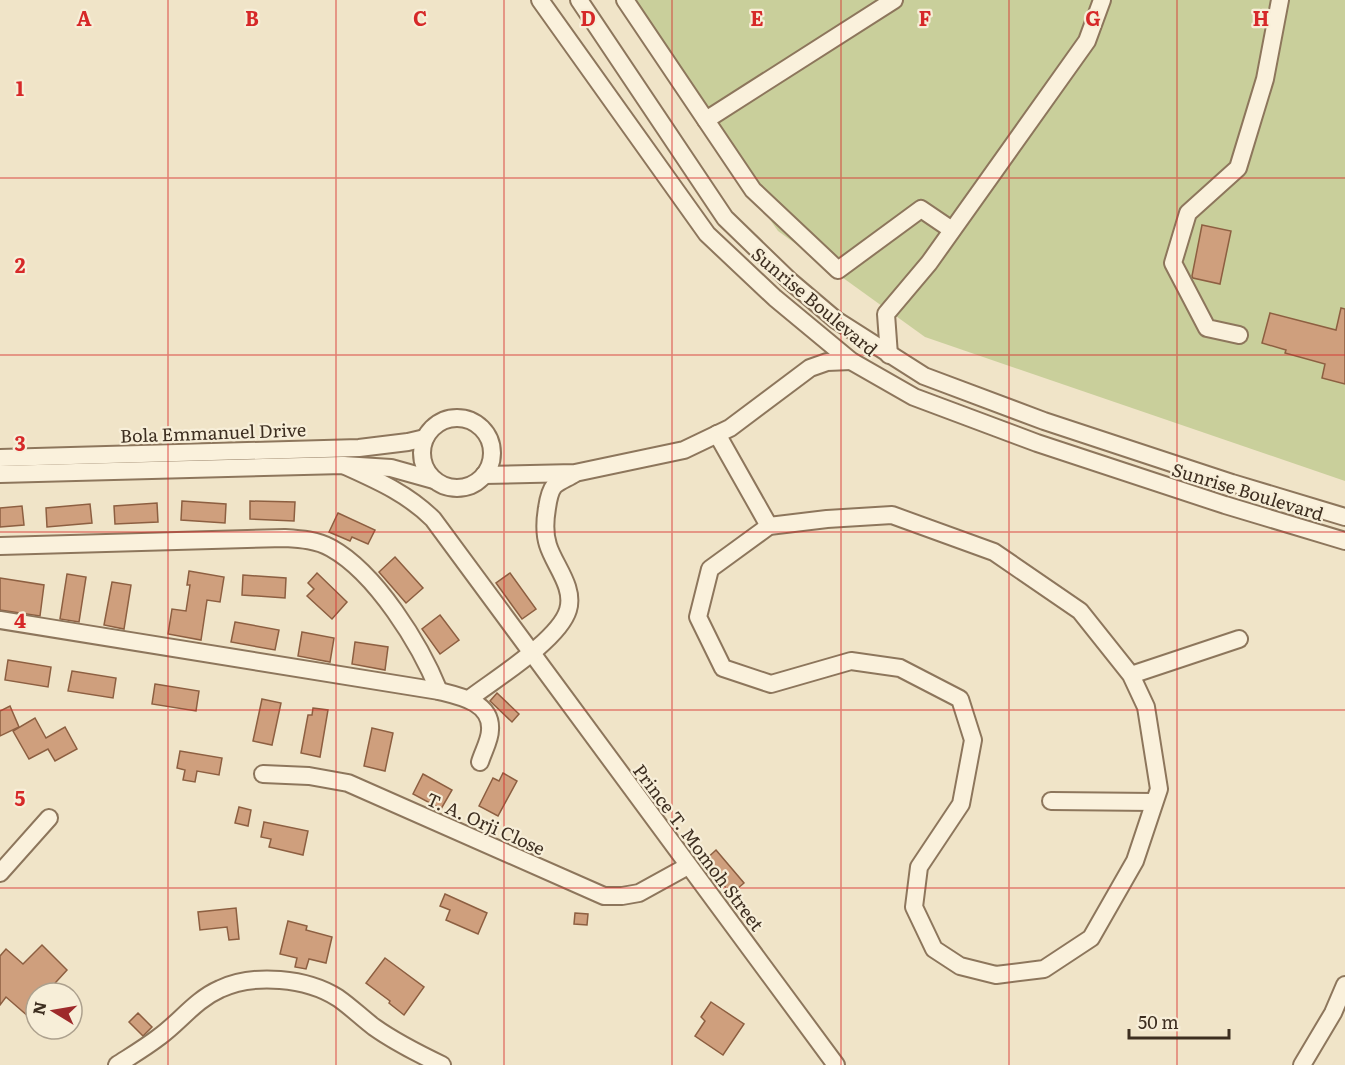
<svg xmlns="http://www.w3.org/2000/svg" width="1345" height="1065" font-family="Literata,serif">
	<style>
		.green { fill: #c9cf9b }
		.building { fill: #cf9f7d; stroke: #8d5f41; stroke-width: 1.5 }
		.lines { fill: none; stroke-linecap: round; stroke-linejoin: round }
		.minor-casing { stroke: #8d765c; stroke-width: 20 }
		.minor { stroke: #faf1dc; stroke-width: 16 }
		.grid { fill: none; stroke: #d62828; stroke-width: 1.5; stroke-opacity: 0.55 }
		.labels { text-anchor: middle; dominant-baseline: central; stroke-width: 4.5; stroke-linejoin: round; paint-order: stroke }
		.street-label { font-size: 18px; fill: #3d2e20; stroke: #f7eed8 }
		.grid-label { font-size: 20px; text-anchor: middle; font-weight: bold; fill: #d62828; stroke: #f7eed8; stroke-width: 4.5; stroke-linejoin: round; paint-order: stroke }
	</style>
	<rect width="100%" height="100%" fill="#f0e4c8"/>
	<!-- green -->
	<path class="green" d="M617,0H1345V481L925,337L778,231Z"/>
	<!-- building -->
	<g class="building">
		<path d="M1202,225L1231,231L1220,284L1193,278L1192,276Z"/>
		<path d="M1341,308L1345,309V384L1322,378L1325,364L1285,353L1286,350L1262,343L1270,313L1336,330Z"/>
		<path d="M182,501L226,504L225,523L181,520Z"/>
		<path d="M250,501L295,502L294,521L250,519Z"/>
		<path d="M157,503L158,522L115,524L114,506Z"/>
		<path d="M90,504L92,523L47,527L46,508Z"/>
		<path d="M22,506L24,525L0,527V508Z"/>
		<path d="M338,513L375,530L368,544L352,537L350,541L329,532Z"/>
		<path d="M395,557L423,588L406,603L379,572Z"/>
		<path d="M189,571L224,577L220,602L207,600L201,640L168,634L172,609L186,611L190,585H187Z"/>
		<path d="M317,573L347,602L332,619L307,596L314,589L308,583Z"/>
		<path d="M510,573L536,609L522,619L496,583Z"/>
		<path d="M67,574L86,577L79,622L60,619Z"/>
		<path d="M243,575L286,578L285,598L242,595Z"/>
		<path d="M0,578L44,585L40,616L0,610Z"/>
		<path d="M112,582L131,585L124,629L104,625Z"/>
		<path d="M440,615L459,640L440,654L422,629Z"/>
		<path d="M235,622L279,630L275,650L231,642Z"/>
		<path d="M302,632L334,638L330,662L298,656Z"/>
		<path d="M355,642L388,647L385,670L352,664Z"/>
		<path d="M8,660L51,667L48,687L5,680Z"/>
		<path d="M72,671L116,678L113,698L68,691Z"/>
		<path d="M155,684L199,691L196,711L152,704Z"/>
		<path d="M497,693L519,714L512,722L490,701Z"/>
		<path d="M262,699L281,703L272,745L253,741Z"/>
		<path d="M10,706L19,727L0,736V711Z"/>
		<path d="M313,708L328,710L320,757L301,753L308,715H312Z"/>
		<path d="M35,718L46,738L65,727L77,749L55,761L48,749L29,759L13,731Z"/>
		<path d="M372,728L393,733L385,771L364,766Z"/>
		<path d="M180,751L222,758L219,775L197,771L195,782L183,780L185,770L177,768Z"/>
		<path d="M503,773L517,781L498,816L479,806L493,778L499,781Z"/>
		<path d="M423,774L452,790L441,809L413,794Z"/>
		<path d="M239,807L251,810L248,826L235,823Z"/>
		<path d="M264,822L308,831L303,855L269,847L271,839L261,837Z"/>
		<path d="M716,850L744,883L731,894L704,861Z"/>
		<path d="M445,894L487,913L478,934L446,920L450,910L440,906Z"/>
		<path d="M236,908L239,939L229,940L227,927L200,930L198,912Z"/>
		<path d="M575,913L588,914L587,925L574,924Z"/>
		<path d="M288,921L307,926L306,930L332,937L326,963L309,959L306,969L295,967L297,958L280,954Z"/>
		<path d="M42,945L67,970L46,993H36V1009L29,1017L6,997L0,1005V956L6,949L23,964Z"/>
		<path d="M385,958L424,987L404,1015L389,1003L390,1001L366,983Z"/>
		<path d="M711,1002L744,1024L723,1055L695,1036L705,1021L701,1017Z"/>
		<path d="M138,1013L152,1027L143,1036L129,1022Z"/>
	</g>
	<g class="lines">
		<!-- minor casing -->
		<g class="minor-casing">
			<g id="minor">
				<path d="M540,0L707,234L775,298L851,361L914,397L1037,443L1225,505L1345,541"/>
				<path d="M579,0L725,218L790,281L836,320L924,376L1044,421L1232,483L1345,517"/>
				<path d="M625,0L753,190L838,270L921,209L952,230"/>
				<path d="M706,120L894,0"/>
				<path d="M1239,335L1207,328L1173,263L1188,213L1238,168L1265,79L1280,0"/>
				<path d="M889,355L886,314L929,263L1087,41L1102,0"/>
				<circle cx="457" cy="453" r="35"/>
				<path d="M717,434L769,526"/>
				<path d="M0,458L359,448L408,442L425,438"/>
				<path d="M343,465C376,480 407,493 433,519L836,1065"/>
				<path d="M0,474L343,465L391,468L434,480"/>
				<path d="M484,475L575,473L684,450L730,428L810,368L827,362L851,361"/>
				<path d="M0,546L285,538C301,539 317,540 331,548C376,573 420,644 439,691"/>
				<path d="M0,620L439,691C459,696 492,702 490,730C490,740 483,752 480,762"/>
				<path d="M1131,675L1146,707L1159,789L1135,861L1091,938L1044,969L996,975L960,966L934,949L914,907L919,867L961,804L973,740L960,699L900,668L851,661L771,684L723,668L698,617L710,569L769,526L827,519L892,515L994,552L1080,611L1131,675L1239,639"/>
				<path d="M469,699C495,679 559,640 568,610C575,587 554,565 548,545C544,533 545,520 547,508C548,501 550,491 554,486C559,481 568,478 574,474"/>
				<path d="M263,774L309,776L348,783L604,896H622L639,893L688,866"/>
				<path d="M1051,801L1154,802"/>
				<path d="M0,873L49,818"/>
				<path d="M117,1065C131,1056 146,1047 159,1037C180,1022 195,1000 220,989C254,973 307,978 338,998C351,1007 362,1018 374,1027C395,1042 419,1054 442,1065"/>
				<path d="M1302,1065L1333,1013L1345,985"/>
			</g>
		</g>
		<!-- minor -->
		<use href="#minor" class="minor"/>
	</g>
	<!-- grid -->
	<path class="grid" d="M168,0V1065M336,0V1065M504,0V1065M672,0V1065M841,0V1065M1009,0V1065M1177,0V1065M0,178H1345M0,355H1345M0,532H1345M0,710H1345M0,888H1345"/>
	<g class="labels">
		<!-- street labels -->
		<g class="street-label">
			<text transform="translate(815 301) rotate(40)">Sunrise Boulevard</text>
			<text transform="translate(213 432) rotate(-2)">Bola Emmanuel Drive</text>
			<text transform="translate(1248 491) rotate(17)">Sunrise Boulevard</text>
			<text transform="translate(486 823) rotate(24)">T. A. Orji Close</text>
			<text transform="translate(699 847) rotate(53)">Prince T. Momoh Street</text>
		</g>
	</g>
	<g class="grid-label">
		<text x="84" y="26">A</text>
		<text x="252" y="26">B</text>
		<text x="420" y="26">C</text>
		<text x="588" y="26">D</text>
		<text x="757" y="26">E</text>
		<text x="925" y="26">F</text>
		<text x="1093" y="26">G</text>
		<text x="1261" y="26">H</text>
		<text x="20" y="96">1</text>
		<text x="20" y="273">2</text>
		<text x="20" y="451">3</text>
		<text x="20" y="628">4</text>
		<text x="20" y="806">5</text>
	</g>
	<!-- north arrow -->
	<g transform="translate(54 1011) rotate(281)"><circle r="28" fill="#f7eed8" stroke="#ada18e" stroke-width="1.5"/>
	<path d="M0-4.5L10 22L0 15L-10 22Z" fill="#9e2a2b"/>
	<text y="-9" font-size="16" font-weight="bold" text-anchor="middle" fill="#3d2e20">N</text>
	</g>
	<!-- scale -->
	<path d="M1129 1029v9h100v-9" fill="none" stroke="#3d2e20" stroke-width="3"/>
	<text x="1138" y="1029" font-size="18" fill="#3d2e20" stroke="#f7eed8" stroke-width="4.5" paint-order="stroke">50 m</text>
</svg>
